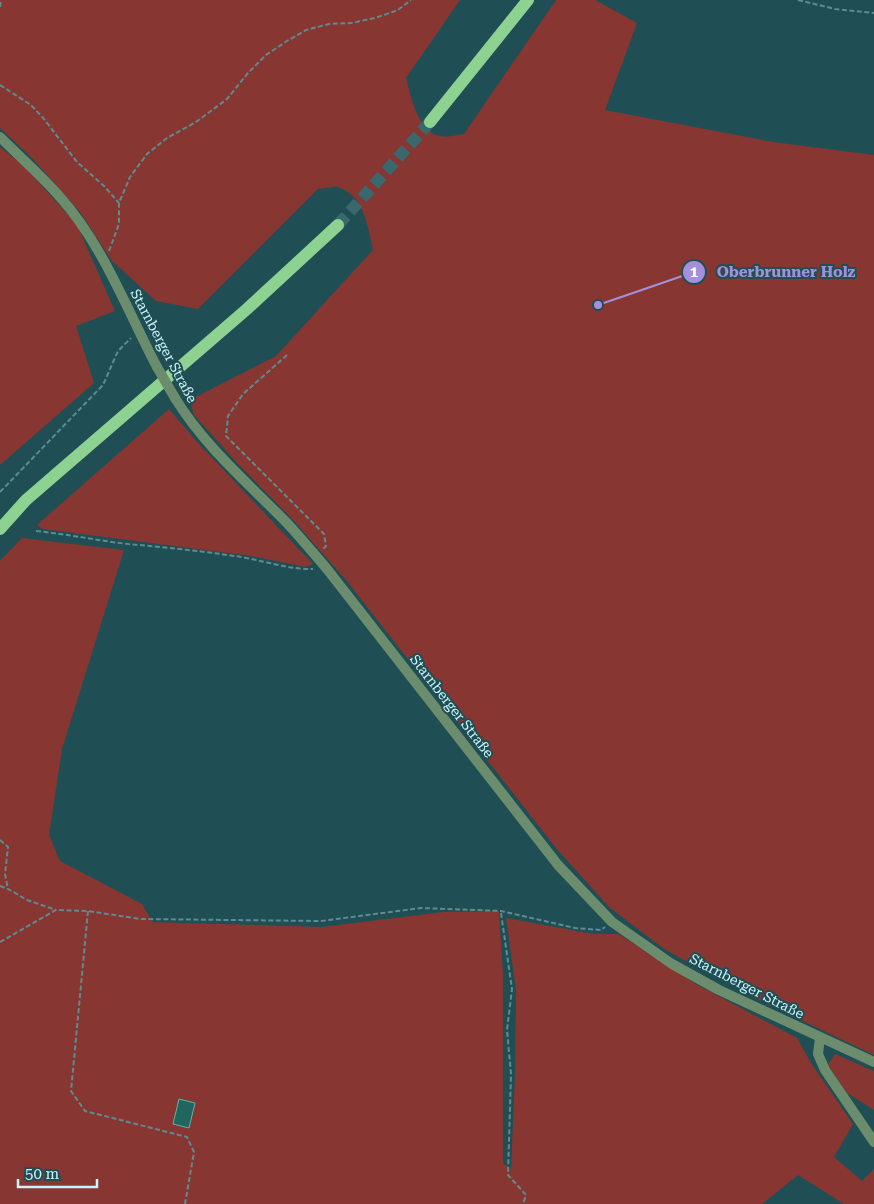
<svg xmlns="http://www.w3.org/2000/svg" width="874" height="1204" font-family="'Roboto Serif',serif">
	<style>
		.green { fill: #883631 }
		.building { fill: #20665f; stroke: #5cb4aa }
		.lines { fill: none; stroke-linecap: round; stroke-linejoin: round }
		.primary-tunnel { stroke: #39686d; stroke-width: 12; stroke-dasharray: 12 6; stroke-linecap: butt }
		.path { stroke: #5e8b90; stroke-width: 2; stroke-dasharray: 5 2.5; stroke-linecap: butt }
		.tertiary { stroke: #6c8d6d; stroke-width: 10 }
		.primary { stroke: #8dd291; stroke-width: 12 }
		.tertiary-bridge { stroke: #6c8d6d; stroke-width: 10 }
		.labels { text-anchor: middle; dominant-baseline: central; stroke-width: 4; stroke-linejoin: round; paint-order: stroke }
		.street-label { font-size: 14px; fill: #cbf5fa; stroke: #1f4f54 }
		.leader { fill: none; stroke: #a390dc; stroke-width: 2 }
		.callout-dot { fill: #a390dc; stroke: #1f4f54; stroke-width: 2 }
		.mark-label { font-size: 15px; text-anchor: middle; font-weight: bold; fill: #fff }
		.callout-label { font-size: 15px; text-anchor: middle; font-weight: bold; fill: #a390dc; stroke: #1f4f54; stroke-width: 4; stroke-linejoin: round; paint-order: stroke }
	</style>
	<rect width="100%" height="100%" fill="#1f4f54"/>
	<!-- green -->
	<g class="green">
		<path d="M0,0H460L406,78C411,97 418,132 440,136C447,138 457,135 464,134L556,0H595L637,23L605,110L773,142L874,155V1055L757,999L664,949L609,907L556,848L346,580L294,521L238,464L194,415L190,400L276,356L373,250C368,227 364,194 337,187C332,186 323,189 318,189L198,309L156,301L112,261L80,212L32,158L0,128Z"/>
		<path d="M0,147L25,167L77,225L115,311L76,326L94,383L0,465Z"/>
		<path d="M169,409L198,443L313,564L305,567L251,556L43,529L37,525Z"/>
		<path d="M22,538L124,550L62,749L49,835L60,861L142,904L152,922L322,927L443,912L499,911L503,975V1163L511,1169L515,1075L516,990L506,918L593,934H619L694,983L797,1038L811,1063L853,1124L834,1157L862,1181L874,1169V1204H844L798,1175L762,1204H0V561Z"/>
		<path d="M835,1054L874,1071V1110L847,1093L828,1065Z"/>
	</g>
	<!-- building -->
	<path class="building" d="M179,1099L195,1103L189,1128L173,1124Z"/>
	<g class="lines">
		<!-- primary-tunnel -->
		<path class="primary-tunnel" d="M338,225L430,122"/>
		<!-- path -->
		<g class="path">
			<path d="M798,0L835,9L874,13"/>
			<path d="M0,7L1,0"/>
			<path d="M0,85L31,105L44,119L77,162L104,186L119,203"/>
			<path d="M109,251L119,224V203L130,177L147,154L167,138L196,122L227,99L248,73L266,55L287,41L306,30L329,24L351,23L375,18L398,10L411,0"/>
			<path d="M287,355L243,394L228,416L226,436L324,534L326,546L323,549"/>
			<path d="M0,492L103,385L118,351L131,338"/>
			<path d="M36,531C64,534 91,539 119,543C157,547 196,550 234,556C259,559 288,570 313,569"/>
			<path d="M0,840L8,847L5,874L8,889"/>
			<path d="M0,886L8,889L27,900L56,910"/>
			<path d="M88,911L71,1091L85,1111L187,1137L194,1152L185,1204"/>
			<path d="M501,913L512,989L507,1030L511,1074L508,1175L526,1195L523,1204"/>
			<path d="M0,942L56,910L88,911L140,919L321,921L421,908L501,911L575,928L601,930L605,927"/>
		</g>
		<!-- tertiary -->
		<g class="tertiary">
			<path d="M0,137C20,157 42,176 60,197C103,245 127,310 157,367"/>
			<path d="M175,398C205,447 248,483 287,523C301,538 314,554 327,569L558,865L612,922L672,964L719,990L874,1062"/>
			<path d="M820,1038L818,1054L825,1070L874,1142"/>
		</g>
		<!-- primary -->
		<g class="primary">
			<path d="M430,122L528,0"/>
			<path d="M0,529L26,500L247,309L338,225"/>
		</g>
		<!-- tertiary-bridge -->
		<path class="tertiary-bridge" d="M157,367L175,398"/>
	</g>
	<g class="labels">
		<!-- street labels -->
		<g class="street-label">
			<text transform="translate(164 346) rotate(62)">Starnberger Straße</text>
			<text transform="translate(452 706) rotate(52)">Starnberger Straße</text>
			<text transform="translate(747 986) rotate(27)">Starnberger Straße</text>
		</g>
	</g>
	<!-- callouts -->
	<path class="leader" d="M598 305L694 272"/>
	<g class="callout-dot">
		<circle cx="598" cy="305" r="5"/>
		<circle cx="694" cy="272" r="12"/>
	</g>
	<g class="mark-label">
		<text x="694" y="277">1</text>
	</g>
	<g class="callout-label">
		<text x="786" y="277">Oberbrunner Holz</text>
	</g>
	<!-- scale -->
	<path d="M18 1179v8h79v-8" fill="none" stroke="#cbf5fa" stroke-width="2.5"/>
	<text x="25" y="1179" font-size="15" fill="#cbf5fa" stroke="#1f4f54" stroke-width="4" paint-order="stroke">50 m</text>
</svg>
